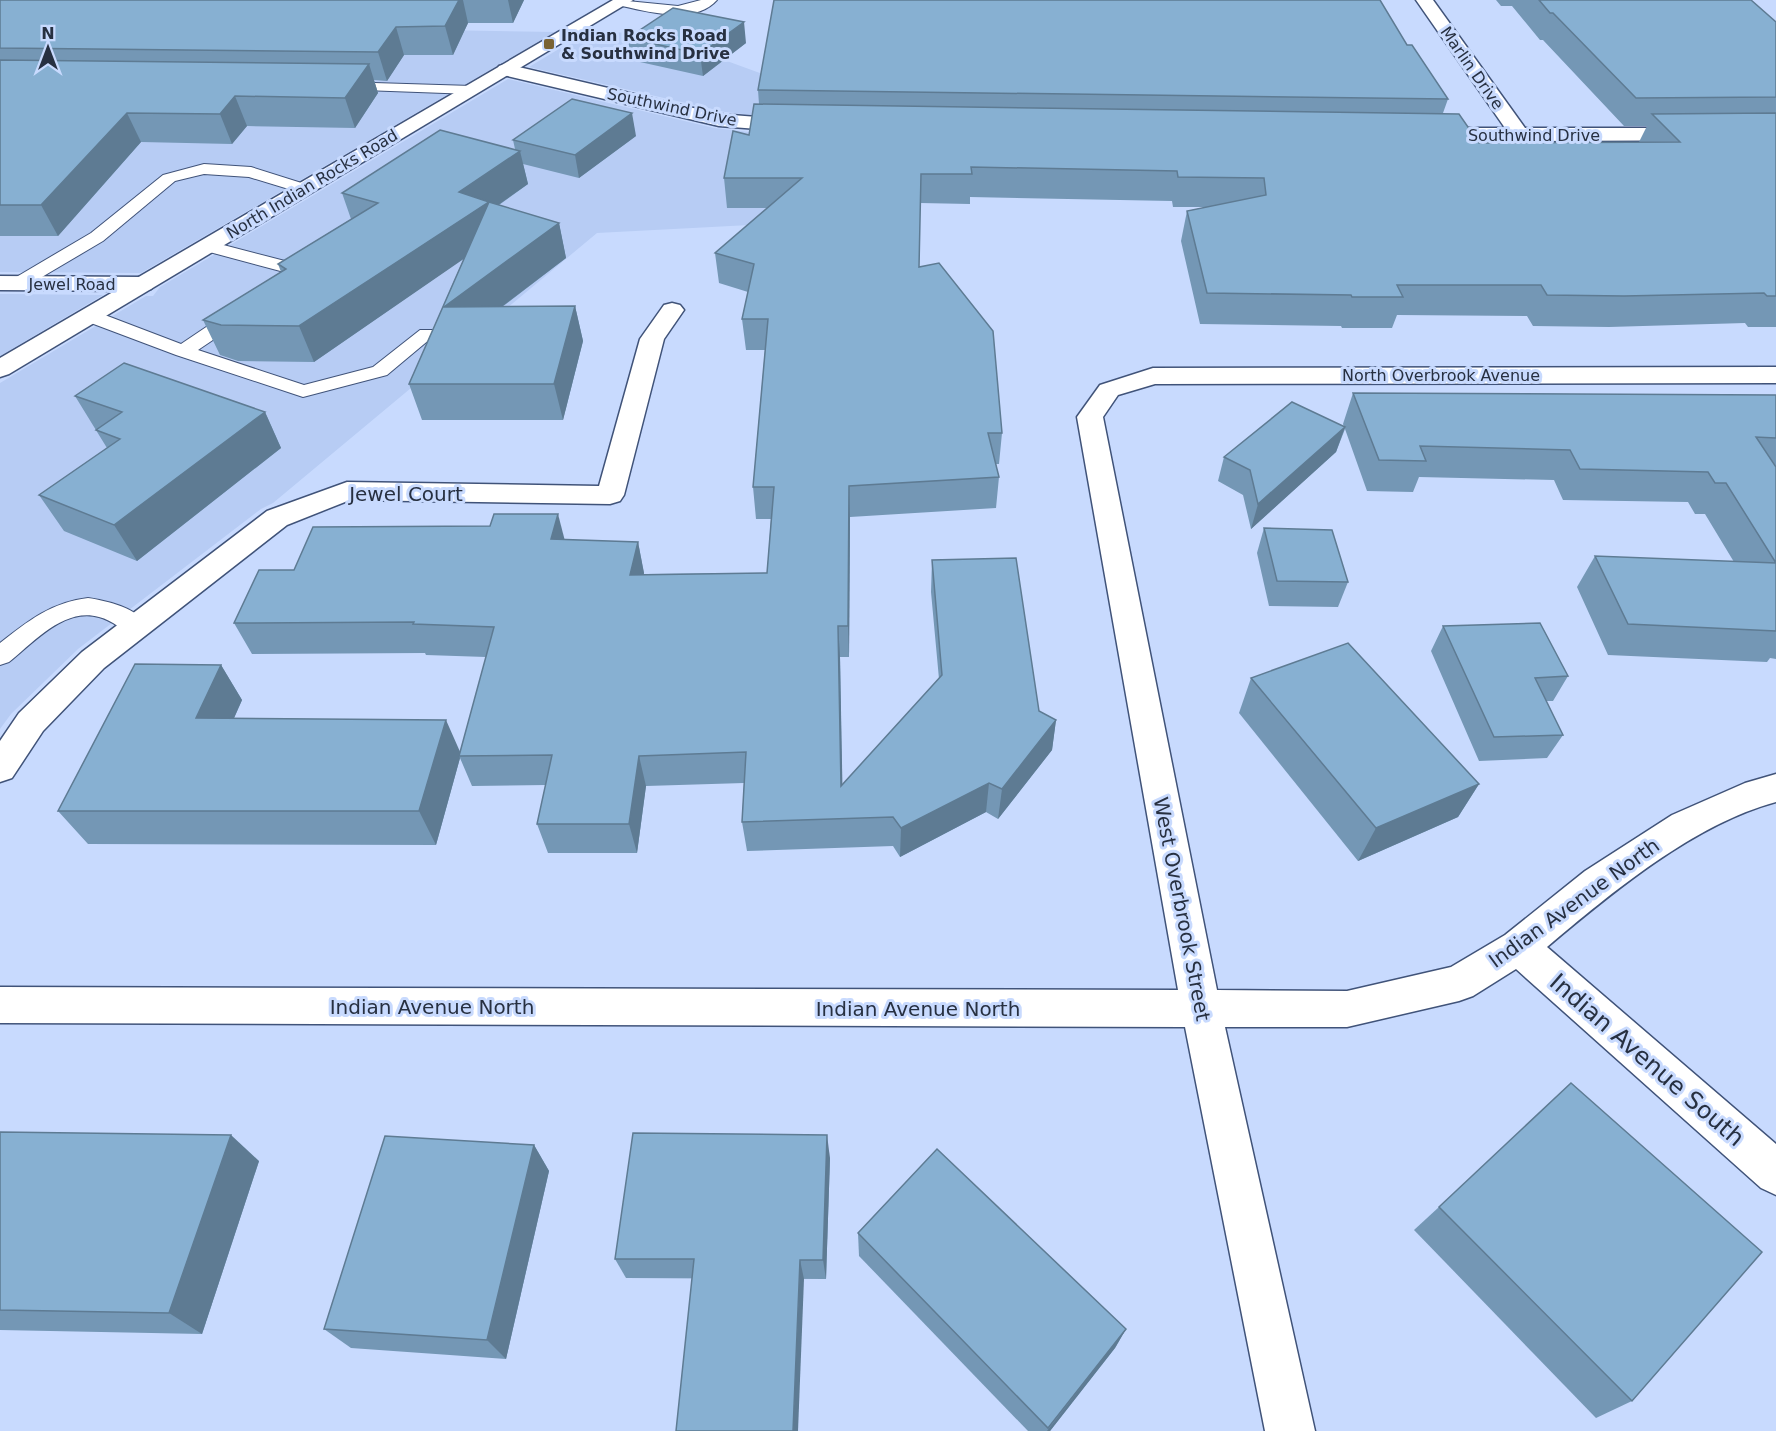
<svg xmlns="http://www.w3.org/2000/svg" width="1776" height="1431" font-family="'DejaVu Sans',sans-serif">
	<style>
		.built { fill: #b7ccf4 }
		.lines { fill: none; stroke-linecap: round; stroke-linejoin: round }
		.service-casing { stroke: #405379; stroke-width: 2 }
		.minor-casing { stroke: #405379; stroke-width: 3 }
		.tertiary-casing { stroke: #405379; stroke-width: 3 }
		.service { fill: #fff; fill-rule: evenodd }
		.minor { fill: #fff; fill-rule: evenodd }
		.tertiary { fill: #fff; fill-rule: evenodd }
		.wall { fill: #7497b5 }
		.shaded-wall { fill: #5e7b93 }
		.building { fill: #87b0d2; stroke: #5e7b93; stroke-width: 1.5 }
		.poi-dot { fill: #7a6333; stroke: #c8dafe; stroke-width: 2 }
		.labels { text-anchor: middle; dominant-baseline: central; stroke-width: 6; stroke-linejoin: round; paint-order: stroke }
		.far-poi-label { font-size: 16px; font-weight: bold; fill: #273041; stroke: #c8dafe; text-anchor: start }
		.far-street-label { font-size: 16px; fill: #273041; stroke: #c8dafe }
		.street-label { font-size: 20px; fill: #273041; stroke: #c8dafe }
		.near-street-label { font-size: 24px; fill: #273041; stroke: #c8dafe }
	</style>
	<rect width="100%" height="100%" fill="#c8dafe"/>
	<!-- built -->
	<g class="built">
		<path d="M0,23L555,32L141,273L0,272Z"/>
		<path d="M587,32L650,33L886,119L771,117L725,112L529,67Z"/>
		<path d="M508,79L714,128L767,134L905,217L597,233L273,503L261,509L78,649L11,714L0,729V383L146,296H153L160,287Z"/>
		<path d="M0,294H10L103,295L0,356Z"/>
	</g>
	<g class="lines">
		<!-- service casing -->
		<g class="service-casing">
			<g id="service">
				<path d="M617,0L678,6L701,0H717C695,25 650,12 622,6L617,5Z"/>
				<path d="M341,82L472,86L479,90L472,94L336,89L334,86L336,83Z"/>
				<path d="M204,164L251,167L311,186L313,189L305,194L249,177L204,174L175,181L103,241L25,287H13L10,283L13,279L91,233L163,175Z"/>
				<path d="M208,241L308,267L311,271L301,280H289L286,276L288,273L202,250L199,246L202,242Z"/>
				<path d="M237,309L244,311L246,315L244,319L198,350L304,385L373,367L420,330H434L436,334L387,375L303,397L176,355L83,320L81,316L83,312H97L181,344L230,311Z"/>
				<path d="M88,598C108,601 138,608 149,627L145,633L137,636C123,632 113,620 99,617C64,607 33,643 9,662L0,665V643C28,621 52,602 88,598Z"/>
			</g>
		</g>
		<!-- minor casing -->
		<g class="minor-casing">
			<g id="minor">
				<path d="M1416,0H1433L1525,128H1776V140L1520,141L1421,138L1418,134L1421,130L1428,128H1505Z"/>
				<path d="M506,64L719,114L795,120L802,122L805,126L802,130L795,132L719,126L499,74L497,70L499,66Z"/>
				<path d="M0,276L143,277L151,279L155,284L151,289L143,291L0,290Z"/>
				<path d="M672,303L680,305L684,310L664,339L624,495L620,501L610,504L350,500L287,525L104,668L43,731L12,778L0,782V741L19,713L82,652L267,511L347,482L599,486L640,339L664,305Z"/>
				<path d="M1776,367V383L1155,384L1118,395L1103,417L1217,990L1347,991L1451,967L1505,935L1585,871L1672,815L1745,783L1776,774V802C1694,824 1611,893 1547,947L1776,1144V1195L1761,1188L1516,969L1473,996L1459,1001L1347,1027H1225L1315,1431H1265L1185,1027L0,1023V987L1178,990L1077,417L1100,385L1153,368Z"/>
			</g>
		</g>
		<!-- tertiary casing -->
		<g class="tertiary-casing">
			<path id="tertiary" d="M613,0H633L9,374L0,377V358Z"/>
		</g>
		<!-- service -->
		<use href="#service" class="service"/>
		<!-- minor -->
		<use href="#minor" class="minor"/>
		<!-- tertiary -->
		<use href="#tertiary" class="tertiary"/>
	</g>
	<!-- wall -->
	<g class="wall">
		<path d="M0,0H524L513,23H468L453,55H404L387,81L374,80L378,93L355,128L247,126L232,144L141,142L58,236H0Z"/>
		<path d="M1496,0H1751L1776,22V327H1748L1745,323L1609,327L1533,326L1527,316L1397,315L1392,328H1342L1341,326L1200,324L1181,241L1187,211L1206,207H1173L1172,201L970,197V204L920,203L919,267L1002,433L999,464H996L999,477L996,508L850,517L849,657H840L842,785L939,679L931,592L932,560L1039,711L1056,720L1052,750L998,819L986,812L900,857L893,846L747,851L742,822L744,783L646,786L637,853H548L537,824L546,785L472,786L460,758L436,845L88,844L58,811L221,665L242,700L234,718L460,752L486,657L426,655L425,653L252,654L234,623L294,570L565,540L638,542L644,574L767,573L771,519H756L753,487L765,350H746L742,319L748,292L719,283L715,253L768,208H727L724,178L749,135L759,104L758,90L1407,45L1448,99L1443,113L1479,143L1639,142L1647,126H1624L1543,40H1540L1512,6H1501Z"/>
		<path d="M628,38L746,43L703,76L631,60Z"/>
		<path d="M636,136L579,178L523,164L528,184L499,205L559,223L566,258L502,307L575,306L583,341L563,420H422L409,384L464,258L314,362L238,361L220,355L203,320L281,272L278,264L351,219L342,193L515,149L513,140Z"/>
		<path d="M1353,393L1776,395V659L1770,658L1767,662L1608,655L1577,587L1595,556L1734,562L1705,514H1695L1688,502L1563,500L1554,480L1419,477L1413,492L1367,491L1345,429L1336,452L1251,529L1243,495L1218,481L1224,457L1344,427L1343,424Z"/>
		<path d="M75,396L265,412L281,448L137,561L64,531L39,495L107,448Z"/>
		<path d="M1264,528L1348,582L1338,607L1269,606L1257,553Z"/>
		<path d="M1443,626L1568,676L1553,701H1546L1563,735L1547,758L1479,761L1431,651Z"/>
		<path d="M1251,678L1479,784L1458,817L1358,861L1239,713Z"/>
		<path d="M0,1132L259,1161L202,1334L0,1330Z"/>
		<path d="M534,1145L549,1171L506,1359L351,1348L324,1329Z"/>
		<path d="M830,1158L826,1279L626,1278L615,1259Z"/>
		<path d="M1439,1207L1632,1401L1596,1418L1414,1230Z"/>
		<path d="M858,1233L1126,1329L1115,1348L1050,1431H1028L859,1256Z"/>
	</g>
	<!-- shaded-wall -->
	<g class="shaded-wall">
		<path d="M459,0H463L468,23L453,55L445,26Z"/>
		<path d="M508,0H524L513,23Z"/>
		<path d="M744,22L746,43L703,76L700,54Z"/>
		<path d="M396,27L404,55L387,81L378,52Z"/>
		<path d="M369,64L378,93L355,128L345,98Z"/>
		<path d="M235,96L247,126L232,144L220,114Z"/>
		<path d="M127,113L141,142L58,236L41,205Z"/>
		<path d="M632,113L636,136L579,178L575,155Z"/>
		<path d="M520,151L528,184L491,210L497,236L314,362L299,326L459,192Z"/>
		<path d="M559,223L566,258L455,342L444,307Z"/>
		<path d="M575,306L583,341L563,420L554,384Z"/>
		<path d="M265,412L281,448L137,561L114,525Z"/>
		<path d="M1345,427L1336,452L1251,529L1258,504Z"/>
		<path d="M849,486L850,517L849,657L848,626Z"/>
		<path d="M558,514L566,545L551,539Z"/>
		<path d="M638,542L644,573L636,606L630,575Z"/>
		<path d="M838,626L840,657L843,816L841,786Z"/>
		<path d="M221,665L242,700L219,752L196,718Z"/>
		<path d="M446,720L461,754L459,756L460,758L436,845L419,811Z"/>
		<path d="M1056,720L1052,750L998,819L1002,789Z"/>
		<path d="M639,756L646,786L637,853L629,824Z"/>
		<path d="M989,783L986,812L900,857L901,828Z"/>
		<path d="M1479,784L1458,817L1358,861L1376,828Z"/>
		<path d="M231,1135L259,1161L202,1334L169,1313Z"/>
		<path d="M827,1135L830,1158L826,1279L823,1260Z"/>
		<path d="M534,1145L549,1171L506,1359L487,1340Z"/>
		<path d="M800,1260L804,1279L798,1431H793Z"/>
		<path d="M1126,1329L1115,1348L1050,1431H1047Z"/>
	</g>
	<!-- building -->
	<g class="building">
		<path d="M0,0H459L445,26L396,27L378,52L0,48Z"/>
		<path d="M774,0H1380L1407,45H1412L1448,99L758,90Z"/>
		<path d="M1539,0H1751L1776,22V97L1636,98L1553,13H1550Z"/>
		<path d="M673,8L744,22L700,54L628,38Z"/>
		<path d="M0,60L369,64L345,98L235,96L220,114L127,113L41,205H0Z"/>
		<path d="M572,99L632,113L575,155L513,140Z"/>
		<path d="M754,104L1459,114L1479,143L1680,142L1652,114L1776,113V296H1767L1764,293L1624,296L1547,295L1541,285H1397L1403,297H1352L1351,295L1207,293L1187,211L1266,195L1264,178L1178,177L1177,171L971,167L972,174H921L919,267L939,263L993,331L1002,433H988L999,477L849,486L848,626H838L841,786L942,675L932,560L1016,558L1039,711L1056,720L1002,789L989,783L901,828L893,817L742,822L746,752L639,756L629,824H537L552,755L459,756L494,627L413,624L414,622L234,623L259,570H294L313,527L490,526L494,514H558L551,539L638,542L630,575L767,573L774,487H753L768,319H742L754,264L715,253L802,178H724L733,131L749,135Z"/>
		<path d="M440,130L520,151L459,192L489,202L299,326L221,325L203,320L286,269L278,264L378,203L342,193Z"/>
		<path d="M489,202L559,223L444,307L575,306L554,384H409Z"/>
		<path d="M124,363L265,412L114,525L39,495L120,439L96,430L122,412L75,396Z"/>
		<path d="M1353,393L1776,395V438L1756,437L1776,467V631L1628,624L1595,556L1776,563L1726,483H1715L1708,472L1580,469L1570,450L1420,446L1426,461L1379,460Z"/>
		<path d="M1292,402L1345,427L1258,504L1250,470L1224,457Z"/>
		<path d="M1264,528L1332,530L1348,582L1277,581Z"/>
		<path d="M1540,623L1568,676L1535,678L1563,735L1494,737L1443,626Z"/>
		<path d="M1348,643L1479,784L1376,828L1251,678Z"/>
		<path d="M135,664L221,665L196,718L446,720L419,811H58Z"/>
		<path d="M1571,1083L1762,1252L1632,1401L1439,1207Z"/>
		<path d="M0,1132L231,1135L169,1313L0,1310Z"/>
		<path d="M633,1133L827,1135L823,1260H800L793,1431H676L694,1259H615Z"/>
		<path d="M385,1136L534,1145L487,1340L324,1329Z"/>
		<path d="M937,1149L1126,1329L1048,1428L858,1233Z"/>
	</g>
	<!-- markers -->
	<rect class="poi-dot" x="543" y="38" width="12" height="12" rx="3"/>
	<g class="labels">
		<!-- far-poi labels -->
		<g class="far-poi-label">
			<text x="561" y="35">Indian Rocks Road<tspan x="561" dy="18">&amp; Southwind Drive</tspan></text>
		</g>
		<!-- far-street labels -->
		<g class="far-street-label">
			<text transform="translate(1472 68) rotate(55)">Marlin Drive</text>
			<text transform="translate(672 107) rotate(12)">Southwind Drive</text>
			<text x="1534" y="135">Southwind Drive</text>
			<text transform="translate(312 184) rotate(-31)">North Indian Rocks Road</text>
			<text x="72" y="284">Jewel Road</text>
			<text x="1441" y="375">North Overbrook Avenue</text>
		</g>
		<!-- street labels -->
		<g class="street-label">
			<text x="406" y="494">Jewel Court</text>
			<text transform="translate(1574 903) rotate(-36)">Indian Avenue North</text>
			<text transform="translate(1182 909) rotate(79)">West Overbrook Street</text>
			<text x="432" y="1007">Indian Avenue North</text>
			<text x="918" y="1009">Indian Avenue North</text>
		</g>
		<!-- near-street labels -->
		<g class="near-street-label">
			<text transform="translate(1647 1060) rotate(41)">Indian Avenue South</text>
		</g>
	</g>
	<!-- north arrow -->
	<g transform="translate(48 48)" stroke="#c8dafe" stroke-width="4.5" paint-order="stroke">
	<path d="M0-4.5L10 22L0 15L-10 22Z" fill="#273041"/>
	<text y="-9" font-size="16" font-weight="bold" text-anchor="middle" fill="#273041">N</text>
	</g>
</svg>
